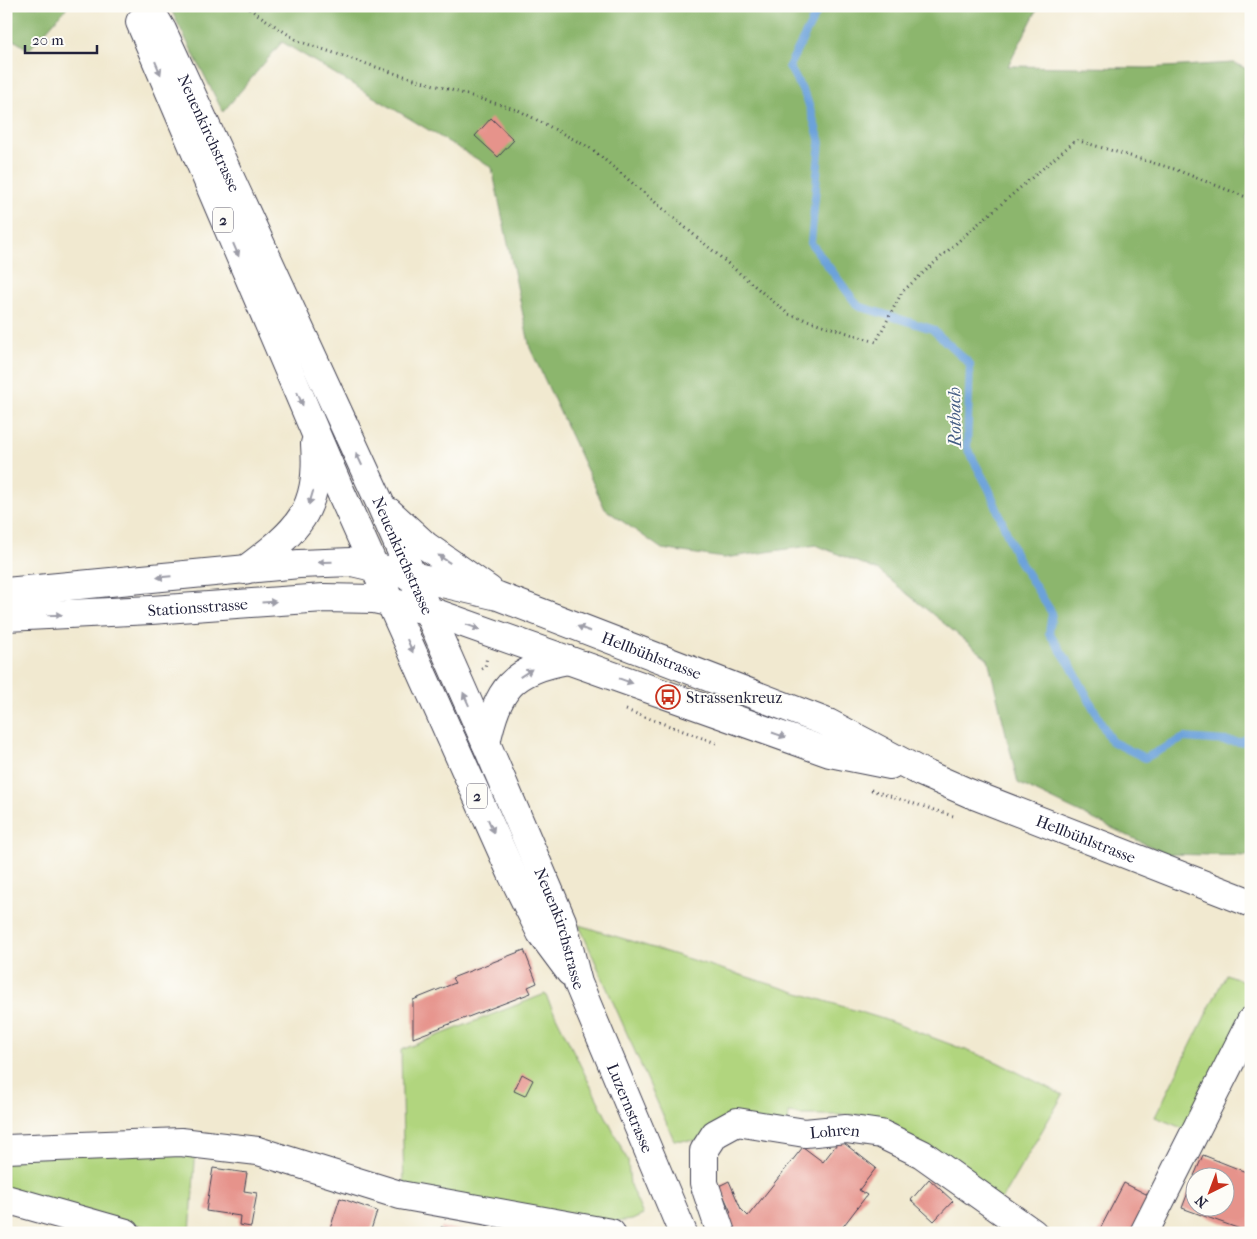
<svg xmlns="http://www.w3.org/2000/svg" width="1257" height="1239" font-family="'IM FELL French Canon',serif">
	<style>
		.green { fill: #b1d57e; stroke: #6a7c5c }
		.forest { fill: #8cb66d; stroke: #576c54 }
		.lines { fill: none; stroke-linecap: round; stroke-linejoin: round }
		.stream { stroke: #6ca2da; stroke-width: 8 }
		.building { fill: #e6938b }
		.minor-casing { stroke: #414051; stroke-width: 30 }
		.major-casing { stroke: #414051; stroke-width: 30 }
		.path { stroke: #414051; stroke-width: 3; stroke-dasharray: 1 4; stroke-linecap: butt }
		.minor { stroke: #fff; stroke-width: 28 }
		.major { stroke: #fff; stroke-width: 28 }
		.oneway { fill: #9c9ca7 }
		.labels { text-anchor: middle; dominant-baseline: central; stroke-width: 4; stroke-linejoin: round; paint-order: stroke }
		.shield { fill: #fdfcf7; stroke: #646373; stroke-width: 1 }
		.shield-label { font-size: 15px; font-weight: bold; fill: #22223b }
		.street-label { font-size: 16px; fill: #22223b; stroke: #fdfcf7 }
		.poi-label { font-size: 16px; fill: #22223b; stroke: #fdfcf7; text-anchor: start }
		.water-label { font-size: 18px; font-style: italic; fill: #435c83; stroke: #fdfcf7 }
	</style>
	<rect width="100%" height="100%" fill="#fdfcf7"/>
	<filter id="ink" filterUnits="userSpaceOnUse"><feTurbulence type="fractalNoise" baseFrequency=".02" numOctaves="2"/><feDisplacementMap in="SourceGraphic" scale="10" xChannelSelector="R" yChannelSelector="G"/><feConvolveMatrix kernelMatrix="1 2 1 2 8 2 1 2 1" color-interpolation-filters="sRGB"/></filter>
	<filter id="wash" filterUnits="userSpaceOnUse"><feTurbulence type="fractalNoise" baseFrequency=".0096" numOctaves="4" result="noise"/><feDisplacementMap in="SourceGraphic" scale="20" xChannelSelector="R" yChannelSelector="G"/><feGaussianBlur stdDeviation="1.12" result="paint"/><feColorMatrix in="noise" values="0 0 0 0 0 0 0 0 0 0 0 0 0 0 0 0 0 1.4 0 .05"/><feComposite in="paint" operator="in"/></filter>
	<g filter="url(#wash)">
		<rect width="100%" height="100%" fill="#f1e9d0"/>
		<!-- green -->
		<g class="green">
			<path d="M579,925L883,1019L995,1061L1063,1095L1000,1202L896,1132V1124L866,1115H802L789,1113L788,1123L699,1141L674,1140Z"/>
			<path d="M1226,974L1251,984V1006L1187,1130L1155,1117Z"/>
			<path d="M545,994L628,1161L630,1185L643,1215L632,1220L607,1223L404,1190L401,1050Z"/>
			<path d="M196,1147L190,1233H169L6,1189V1156Z"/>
		</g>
		<!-- forest -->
		<g class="forest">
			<path d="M6,6H68L29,50L6,35Z"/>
			<path d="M169,6H1039L1008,66L1148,68L1234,63L1251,71V856L1166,854L1018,783L988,659L879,571L816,545L724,558L662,549L605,509L530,348L492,168L282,42L223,112Z"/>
		</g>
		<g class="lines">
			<!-- stream -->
			<path class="stream" d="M820,6L789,66L807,99L820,141L811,243L858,306L932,329L970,364L967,448L989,489L1016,556L1052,613L1049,633L1071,666L1111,741L1145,758L1184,738L1240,742L1251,737"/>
		</g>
		<g id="blocks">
			<!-- building -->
			<g class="building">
				<path d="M491,118L514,140L498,157L475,136Z"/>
				<path d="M524,950L537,983L528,987L531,993L413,1038V1000L455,983L452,978Z"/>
				<path d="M522,1074L533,1080L525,1096L514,1091Z"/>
				<path d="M840,1140L876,1168L859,1190L867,1195L838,1233H725L722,1223L731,1212L719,1186L729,1181L741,1209L748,1216L803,1147L823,1162Z"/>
				<path d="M1203,1155L1251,1174V1233L1182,1208L1194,1177V1206H1224V1176H1194Z"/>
				<path d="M213,1168L247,1173L244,1191L257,1193L251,1227L239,1225L240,1216L206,1211Z"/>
				<path d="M929,1179L953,1201L934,1221L911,1200Z"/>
				<path d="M1124,1183L1150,1196L1131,1233H1098Z"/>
				<path d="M340,1198L377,1211L370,1233L329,1232Z"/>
				<path d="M441,1227L468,1232V1233H441Z"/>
			</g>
		</g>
	</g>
	<g filter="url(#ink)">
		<use href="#blocks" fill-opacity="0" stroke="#414051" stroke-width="1"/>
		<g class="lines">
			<!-- minor casing -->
			<g class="minor-casing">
				<g id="minor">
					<path d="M6,1149L181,1142L258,1151L400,1195L611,1233"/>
					<path d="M6,1199L126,1233"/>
					<path id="s1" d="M721,1233L704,1183V1151L715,1134L737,1122L805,1133L846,1129L881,1134L922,1154L1033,1233"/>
					<path d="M1144,1233L1251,1021"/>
				</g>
			</g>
			<!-- major casing -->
			<g class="major-casing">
				<g id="major">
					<path id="s2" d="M148,6L162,30L380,503L486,743L562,921L578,983L683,1233"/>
					<path d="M140,22L339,488L513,876L541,933L570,972"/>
					<path d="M389,512L426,546L489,590"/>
					<path d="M245,570C296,531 320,514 315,444"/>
					<path id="s3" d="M6,592L299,564L352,562L498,596L828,723L921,772L969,793L1251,903"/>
					<path id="s4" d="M6,617L151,610L324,598L374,599L427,610L830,753L890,765"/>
					<path d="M486,743C498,689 511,670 568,660"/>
				</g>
			</g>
			<!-- path -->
			<g class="path">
				<path d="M245,6L298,41L394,73L518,110L592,149L788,314L876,342L902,292L972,229L1076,140L1174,169L1251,199"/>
				<path d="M482,669L485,667L487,657"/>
				<path d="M626,710L716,743"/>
				<path d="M871,790L953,816"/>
			</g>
			<!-- minor -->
			<use href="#minor" class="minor"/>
			<!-- major -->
			<use href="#major" class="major"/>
		</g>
		<!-- one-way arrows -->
		<defs><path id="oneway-solid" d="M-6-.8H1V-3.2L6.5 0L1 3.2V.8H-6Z" transform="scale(1.25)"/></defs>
		<g class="oneway">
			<use href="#oneway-solid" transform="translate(158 68) rotate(67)"/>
			<use href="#oneway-solid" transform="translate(236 250) rotate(67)"/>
			<use href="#oneway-solid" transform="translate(300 399) rotate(67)"/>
			<use href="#oneway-solid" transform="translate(359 459) rotate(-115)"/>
			<use href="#oneway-solid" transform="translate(311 498) rotate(107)"/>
			<use href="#oneway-solid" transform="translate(444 559) rotate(-146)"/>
			<use href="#oneway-solid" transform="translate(325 562) rotate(178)"/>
			<use href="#oneway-solid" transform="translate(164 577) rotate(175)"/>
			<use href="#oneway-solid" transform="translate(269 602) rotate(-4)"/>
			<use href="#oneway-solid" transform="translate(55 615) rotate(-2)"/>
			<use href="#oneway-solid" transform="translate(473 627) rotate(20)"/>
			<use href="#oneway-solid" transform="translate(584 629) rotate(-159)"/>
			<use href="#oneway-solid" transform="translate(410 646) rotate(66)"/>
			<use href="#oneway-solid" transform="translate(526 673) rotate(-33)"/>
			<use href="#oneway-solid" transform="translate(626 681) rotate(20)"/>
			<use href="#oneway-solid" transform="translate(466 699) rotate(-114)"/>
			<use href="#oneway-solid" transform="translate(779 735) rotate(19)"/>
			<use href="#oneway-solid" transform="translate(491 826) rotate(66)"/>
		</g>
	</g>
	<!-- icons -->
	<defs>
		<g id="bus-ring" transform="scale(1.25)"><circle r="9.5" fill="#fdfcf7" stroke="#c8321e" stroke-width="1.5"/><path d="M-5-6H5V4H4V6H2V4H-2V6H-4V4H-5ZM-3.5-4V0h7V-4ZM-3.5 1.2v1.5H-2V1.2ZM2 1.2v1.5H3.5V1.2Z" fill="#c8321e"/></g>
	</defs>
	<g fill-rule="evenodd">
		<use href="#bus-ring" x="668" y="697"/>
	</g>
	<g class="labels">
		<!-- shield labels -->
		<g class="shield">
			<rect x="213" y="207.5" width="20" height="25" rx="4"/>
			<rect x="467" y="783.5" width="20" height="25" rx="4"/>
		</g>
		<g class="shield-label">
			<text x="223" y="220">2</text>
			<text x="477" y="796">2</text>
		</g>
		<!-- street labels -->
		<g class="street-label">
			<text stroke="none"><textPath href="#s2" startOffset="141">Neuenkirchstrasse</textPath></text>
			<text stroke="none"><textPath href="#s2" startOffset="606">Neuenkirchstrasse</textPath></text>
			<text stroke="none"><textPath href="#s4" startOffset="192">Stationsstrasse</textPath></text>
			<text stroke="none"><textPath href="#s3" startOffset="662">Hellbühlstrasse</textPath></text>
			<text stroke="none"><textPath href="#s3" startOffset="1134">Hellbühlstrasse</textPath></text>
			<text stroke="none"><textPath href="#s2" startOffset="1011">Neuenkirchstrasse</textPath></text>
			<text stroke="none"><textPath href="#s2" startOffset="1204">Luzernstrasse</textPath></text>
			<text stroke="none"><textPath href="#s1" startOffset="229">Lohren</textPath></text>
		</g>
		<!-- poi labels -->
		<g class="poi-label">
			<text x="686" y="697">Strassenkreuz</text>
		</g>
		<!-- water labels -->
		<g class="water-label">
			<text transform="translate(955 417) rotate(-91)">Rotbach</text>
		</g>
	</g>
	<!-- margin -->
	<rect width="1257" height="1239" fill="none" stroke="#fdfcf7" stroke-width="25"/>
	<!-- north arrow -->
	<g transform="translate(1210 1192) rotate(222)"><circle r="24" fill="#fdfcf7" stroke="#a5a5ac"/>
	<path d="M0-4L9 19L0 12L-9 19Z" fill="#c8321e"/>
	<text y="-8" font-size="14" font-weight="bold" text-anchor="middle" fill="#22223b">N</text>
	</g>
	<!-- scale -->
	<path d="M25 45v8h72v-8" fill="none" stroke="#22223b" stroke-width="2.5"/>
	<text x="32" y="45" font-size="15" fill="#22223b" stroke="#fdfcf7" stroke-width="4" paint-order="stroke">20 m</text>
</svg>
